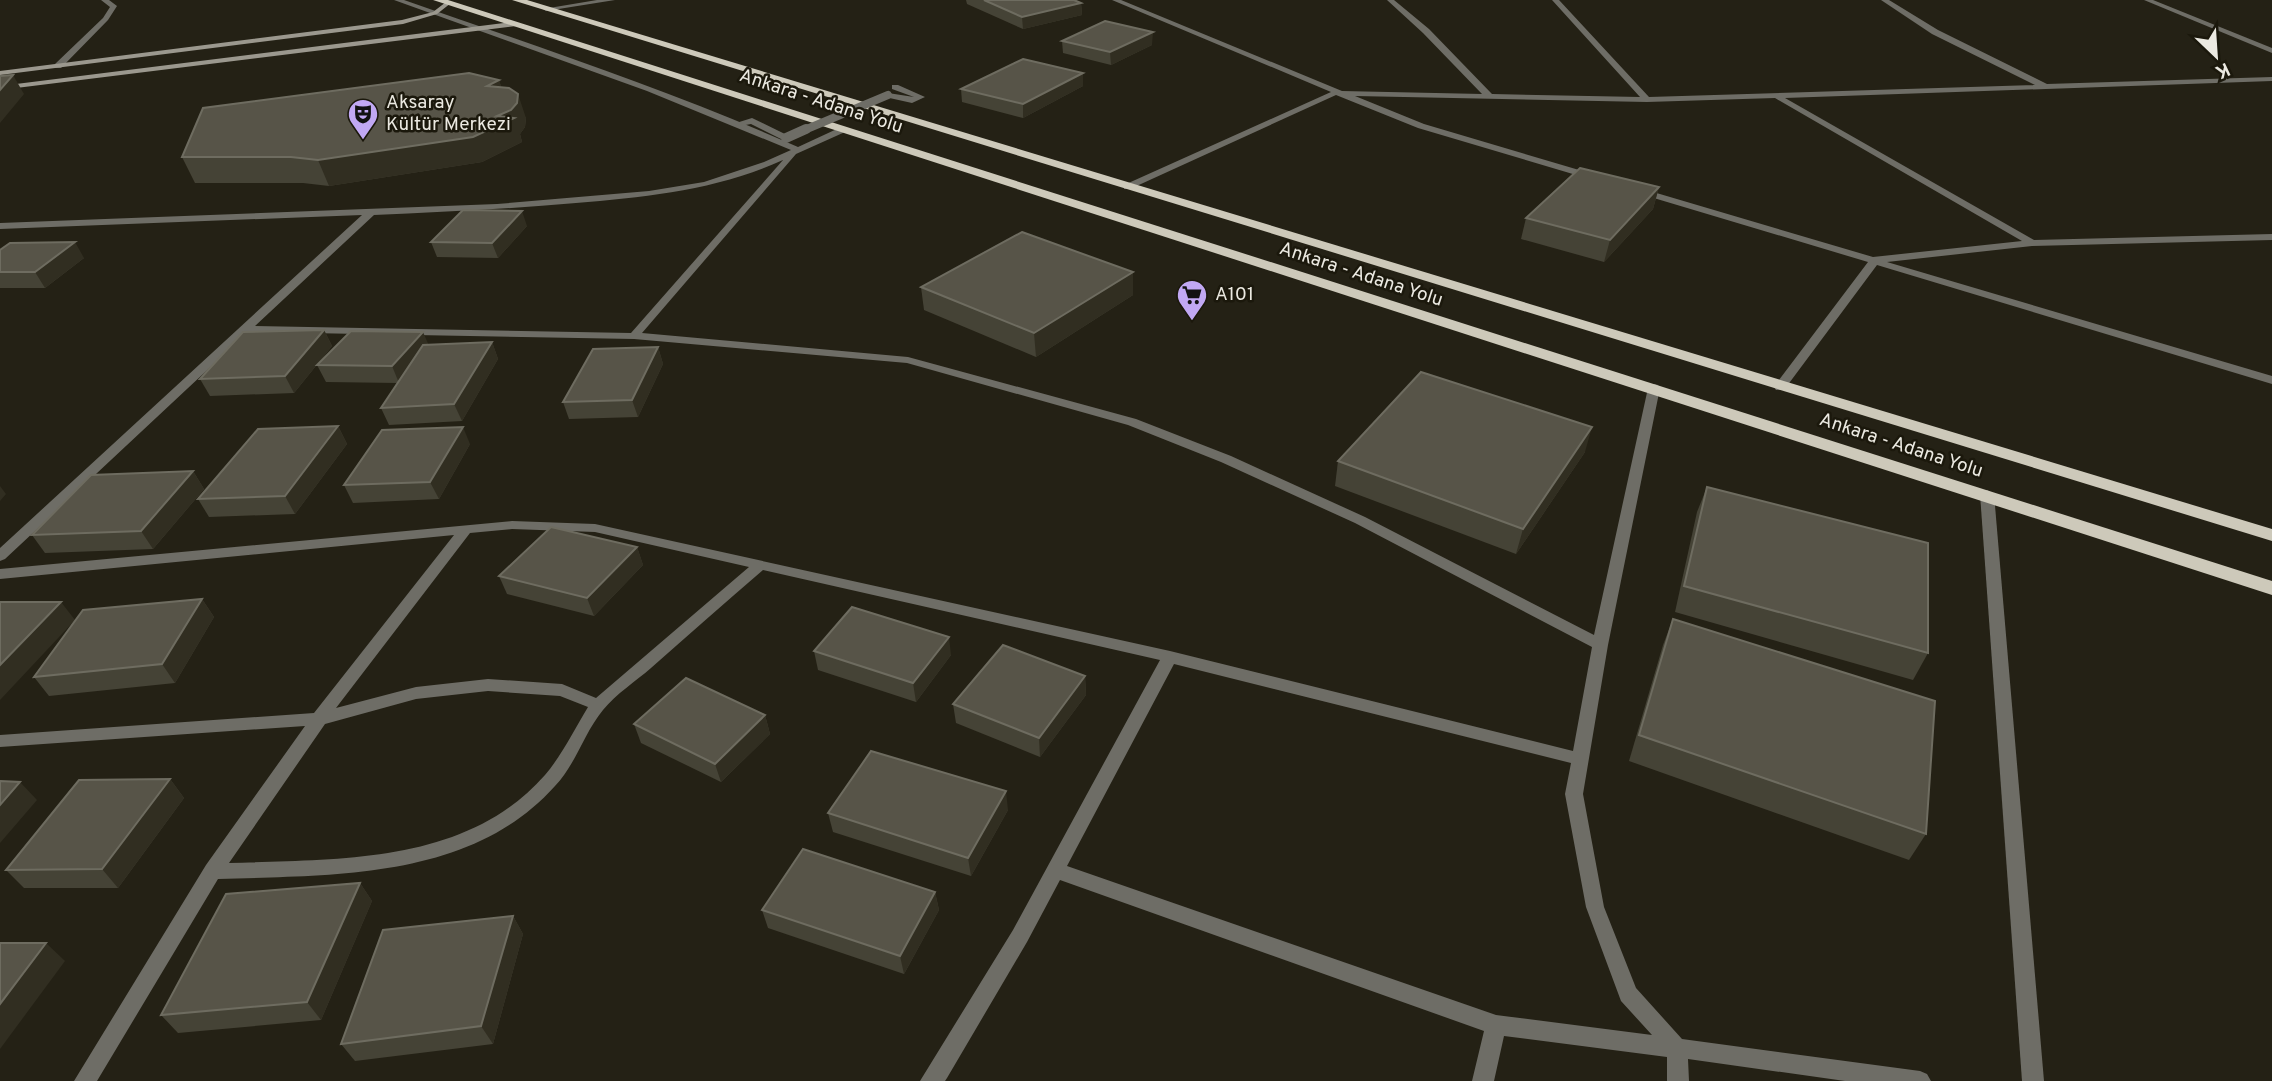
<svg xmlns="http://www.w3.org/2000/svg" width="2272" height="1081" font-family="Overpass,sans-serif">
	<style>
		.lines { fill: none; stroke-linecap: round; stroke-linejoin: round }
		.service { fill: #6e6d66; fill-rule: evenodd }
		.pedestrian { fill: #6e6d66; fill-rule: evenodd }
		.minor { fill: #6e6d66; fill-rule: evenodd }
		.secondary { fill: #9b988e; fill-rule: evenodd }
		.trunk { fill: #cdc9ba; fill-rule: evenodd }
		.pedestrian-bridge-far1 { stroke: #6e6d66; stroke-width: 8 }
		.pedestrian-bridge { stroke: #6e6d66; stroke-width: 10 }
		.wall { fill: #454336 }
		.shaded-wall { fill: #312e21 }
		.building { fill: #575448; stroke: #6e6c60; stroke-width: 2 }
		.labels { text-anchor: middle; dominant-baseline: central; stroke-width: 5; stroke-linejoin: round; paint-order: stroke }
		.far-street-label { font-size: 19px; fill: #ebe9e1; stroke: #1b180c }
		.far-poi-label { font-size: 19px; fill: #ebe9e1; stroke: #1b180c; text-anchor: start }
	</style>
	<rect width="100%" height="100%" fill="#242115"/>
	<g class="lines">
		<!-- service -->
		<path class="service" d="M2144,0H2153L2272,48V53Z"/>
		<!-- pedestrian -->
		<g class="pedestrian">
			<path d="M892,85H898L925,97L912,103L885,97V93H888L914,97L892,89Z"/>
			<path d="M752,118L789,136L790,138L783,140L751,124L740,126L736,123Z"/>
		</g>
		<!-- minor -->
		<g class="minor">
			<path d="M101,0H109L117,6L108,20L61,68H55V64L103,18L110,7Z"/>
			<path d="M394,0H404C536,46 669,90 798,147L839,128H845V132L796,154L642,333L908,357L1136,419L1231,456L1365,517L1594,635L1648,388L1654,384L1658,385L1660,388L1608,645L1583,794L1604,907L1636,988L1682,1039L1920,1071L1927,1074L1931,1081H1845L1688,1059L1689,1081H1667V1057L1504,1036L1494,1081H1472L1484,1031L1060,880L1027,942L947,1078L945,1081H920L1013,930L1160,660L763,570C725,603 688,635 651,668C636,681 616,694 603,710C584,733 576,764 555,786C471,880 334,875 218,879L97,1081H74L206,865L305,726L0,747V735L314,713L454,535L0,579V569L512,521L595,524L1170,651L1573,751L1592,647L1355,523L1221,462L1128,425L907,363L634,339L248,332L5,559L0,561V548L362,215L0,229V223L497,204L649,191L704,182L764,162L791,150L647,91ZM783,160L631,333L255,326L374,215C441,212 508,209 576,203C647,197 717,190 783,160ZM512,529L595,532L749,567L596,698L562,684L488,679L416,687L336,708L470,533ZM1174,664L1571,763L1565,794L1586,907L1621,1001L1652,1035L1496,1015L1067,866ZM488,691L560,696L588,707C574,730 562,755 545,775C466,865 338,859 229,863L325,724L416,699Z"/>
			<path d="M597,0H615L546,11L543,9Z"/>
			<path d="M1112,0H1121L1342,91L1482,94L1423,33L1387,0H1394L1429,29L1492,94L1640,97L1552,0H1559L1649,97L2035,85L1932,34L1881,0H1889L1938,30L2047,84L2272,77V81L1785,98L2034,240L2272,234V240L2032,246L1887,262L2272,376V384L1877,265L1784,390H1776L1774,387L1776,384L1868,262L1637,193V189H1643L1873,257L2022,241L1775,98L1647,102L1355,96L1424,124L1596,175L1598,177L1593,180L1418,128L1336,95L1130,189H1124V185L1331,92Z"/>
			<path d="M1987,490L1994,494L2044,1081H2022L1980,494Z"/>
		</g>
		<!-- secondary -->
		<g class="secondary">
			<path d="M446,2L451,3L437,14L403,24L0,75V71L402,20L433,12Z"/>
			<path d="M513,22L516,26L0,90V86Z"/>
		</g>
		<!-- trunk -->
		<g class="trunk">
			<path d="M433,0H448L2272,581V595Z"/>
			<path d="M512,0H527L2272,529V541Z"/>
		</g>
		<!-- pedestrian-bridge-far1 -->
		<path class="pedestrian-bridge-far1" d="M802,131L888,95"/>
		<!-- pedestrian-bridge -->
		<path class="pedestrian-bridge" d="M786,138L806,129"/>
	</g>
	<!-- wall -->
	<g class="wall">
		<path d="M966,0H1074L1081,3L1082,15L1023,29L967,4Z"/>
		<path d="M1062,41L1152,45L1111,65L1063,53Z"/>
		<path d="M499,80L501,87L526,118L525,127L520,134L522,142L482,162L329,186L303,183H195L182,157Z"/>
		<path d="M1083,86L1023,118L962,102L961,89Z"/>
		<path d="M1659,187L1653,209L1604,262L1521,239L1526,218Z"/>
		<path d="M527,226L498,258L437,257L431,242Z"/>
		<path d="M0,250L84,258L45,288H0Z"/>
		<path d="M1133,272V295L1036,357L924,310L921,287Z"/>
		<path d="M324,330L332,346L294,393L210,396L200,379Z"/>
		<path d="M492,342L498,359L462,421L389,425L381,408L398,383L326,382L317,365L428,345Z"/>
		<path d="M658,347L663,364L638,417L569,419L563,402Z"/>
		<path d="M338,426L347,444L295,514L209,517L198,499Z"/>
		<path d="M470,444L439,499L353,503L344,485Z"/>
		<path d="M1585,452L1516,554L1335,486L1338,461Z"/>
		<path d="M193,471L204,489L153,549L45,553L32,535Z"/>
		<path d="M1707,487L1928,653L1913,680L1675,612L1697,512Z"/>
		<path d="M637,547L643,565L594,616L507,594L499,576Z"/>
		<path d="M202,599L214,617L175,683L49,696L34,677Z"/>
		<path d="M1673,619L1926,834L1909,860L1629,761L1663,645Z"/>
		<path d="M814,651L951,655L916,702L818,670Z"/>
		<path d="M1085,676L1086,695L1040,757L956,723L953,704Z"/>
		<path d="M765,715L770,734L721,782L641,743L634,724Z"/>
		<path d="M170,779L184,798L118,888H24L6,870Z"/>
		<path d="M1008,810L971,876L833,832L828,813Z"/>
		<path d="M360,883L372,901L321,1020L178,1033L161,1015Z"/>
		<path d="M935,892L939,910L904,974L768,928L762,910Z"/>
		<path d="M513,916L523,934L493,1044L355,1061L341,1044Z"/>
	</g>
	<!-- shaded-wall -->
	<g class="shaded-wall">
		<path d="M1081,3L1082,15L1023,29L1022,17Z"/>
		<path d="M1153,32L1152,45L1111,65L1110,52Z"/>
		<path d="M1083,73V86L1023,118V104Z"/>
		<path d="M13,75L24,94L0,123V90Z"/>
		<path d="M499,80L507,104L487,86Z"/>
		<path d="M518,94L526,118L525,127L520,134L522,142L482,162L329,186L318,160L497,116Z"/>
		<path d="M1659,187L1653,209L1604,262L1610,240Z"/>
		<path d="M522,211L527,226L498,258L492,243Z"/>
		<path d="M75,242L84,258L45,288L35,272Z"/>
		<path d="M1133,272V295L1036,357L1034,333Z"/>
		<path d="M324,330L332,346L294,393L285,376Z"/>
		<path d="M423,332L430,348L399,383L392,366Z"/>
		<path d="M492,342L498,359L462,421L454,404Z"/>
		<path d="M658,347L663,364L638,417L632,400Z"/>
		<path d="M338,426L347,444L295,514L285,496Z"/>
		<path d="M463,427L470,444L439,499L430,482Z"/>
		<path d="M1592,427L1585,452L1516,554L1523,529Z"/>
		<path d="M193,471L204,489L153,549L141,531Z"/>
		<path d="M0,486L6,494L0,501Z"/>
		<path d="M637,547L643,565L594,616L587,598Z"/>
		<path d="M202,599L214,617L175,683L162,664Z"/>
		<path d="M61,602L75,620L0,700V665Z"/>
		<path d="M949,637L951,655L916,702L913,683Z"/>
		<path d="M1085,676L1086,695L1040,757L1039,738Z"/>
		<path d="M765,715L770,734L721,782L715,764Z"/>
		<path d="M170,779L184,798L118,888L102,869Z"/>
		<path d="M20,782L37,800L0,843V805Z"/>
		<path d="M1006,791L1008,810L971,876L968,858Z"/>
		<path d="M360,883L372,901L321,1020L307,1002Z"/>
		<path d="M935,892L939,910L904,974L900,956Z"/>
		<path d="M513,916L523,934L493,1044L481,1026Z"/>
		<path d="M46,943L65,961L0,1049V1004Z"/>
	</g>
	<!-- building -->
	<g class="building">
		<path d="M984,0H1074L1081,3L1022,17Z"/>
		<path d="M1105,21L1153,32L1110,52L1062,41Z"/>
		<path d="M1023,59L1083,73L1023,104L961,89Z"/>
		<path d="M469,73L499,80L487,86L509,88L518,94L517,103L511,110L497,116L514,118L473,137L318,160L291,157H182L203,108Z"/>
		<path d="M13,75L0,90V76Z"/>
		<path d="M1580,168L1659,187L1610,240L1526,218Z"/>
		<path d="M463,210L522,211L492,243L431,242Z"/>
		<path d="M1022,232L1133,272L1034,333L921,287Z"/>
		<path d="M75,242L35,272H0V250L10,243Z"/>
		<path d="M324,330L285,376L200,379L243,332Z"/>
		<path d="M351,331L423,332L392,366L317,365Z"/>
		<path d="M492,342L454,404L381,408L423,345Z"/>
		<path d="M658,347L632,400L563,402L593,349Z"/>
		<path d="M1421,372L1592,427L1523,529L1338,461Z"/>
		<path d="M338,426L285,496L198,499L258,429Z"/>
		<path d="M463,427L430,482L344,485L382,430Z"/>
		<path d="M193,471L141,531L32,535L91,475Z"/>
		<path d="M1707,487L1928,543V653L1684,586Z"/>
		<path d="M551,527L637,547L587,598L499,576Z"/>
		<path d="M202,599L162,664L34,677L83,610Z"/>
		<path d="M0,602H61L0,665Z"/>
		<path d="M852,607L949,637L913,683L814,651Z"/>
		<path d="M1673,619L1935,701L1926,834L1639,735Z"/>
		<path d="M1003,645L1085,676L1039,738L953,704Z"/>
		<path d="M686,678L765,715L715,764L634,724Z"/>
		<path d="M871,751L1006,791L968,858L828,813Z"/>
		<path d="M170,779L102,869L6,870L79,780Z"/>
		<path d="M0,781L20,782L0,805Z"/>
		<path d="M803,849L935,892L900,956L762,910Z"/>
		<path d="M360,883L307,1002L161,1015L226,894Z"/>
		<path d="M513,916L481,1026L341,1044L383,930Z"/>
		<path d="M0,943H46L0,1004Z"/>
	</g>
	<!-- icons -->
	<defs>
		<g id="theatre-pin" transform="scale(1.575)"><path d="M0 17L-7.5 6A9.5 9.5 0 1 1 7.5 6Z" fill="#c1a8f3" stroke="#1b180c"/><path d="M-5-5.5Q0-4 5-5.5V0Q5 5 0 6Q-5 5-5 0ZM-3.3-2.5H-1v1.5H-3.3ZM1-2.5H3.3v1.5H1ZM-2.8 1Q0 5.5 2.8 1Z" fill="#111"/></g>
		<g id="supermarket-pin" transform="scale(1.575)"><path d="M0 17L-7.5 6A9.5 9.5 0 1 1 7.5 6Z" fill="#c1a8f3" stroke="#1b180c"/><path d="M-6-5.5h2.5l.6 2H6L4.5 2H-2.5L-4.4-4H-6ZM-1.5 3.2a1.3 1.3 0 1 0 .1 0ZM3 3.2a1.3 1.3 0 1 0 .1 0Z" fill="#111"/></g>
	</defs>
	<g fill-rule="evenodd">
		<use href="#theatre-pin" x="363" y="114"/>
		<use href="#supermarket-pin" x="1192" y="295"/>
	</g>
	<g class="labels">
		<!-- far-street labels -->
		<g class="far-street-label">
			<text transform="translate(821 102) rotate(18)">Ankara - Adana Yolu</text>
			<text transform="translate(1361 275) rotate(18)">Ankara - Adana Yolu</text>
			<text transform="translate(1901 446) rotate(18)">Ankara - Adana Yolu</text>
		</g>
		<!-- far-poi labels -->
		<g class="far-poi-label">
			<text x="386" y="103">Aksaray<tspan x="386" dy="22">Kültür Merkezi</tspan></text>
			<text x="1215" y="295">A101</text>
		</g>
	</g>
	<!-- north arrow -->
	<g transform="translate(2216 56) rotate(155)" stroke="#1b180c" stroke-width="5" paint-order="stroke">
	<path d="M0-5L12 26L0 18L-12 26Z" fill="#ebe9e1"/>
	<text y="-10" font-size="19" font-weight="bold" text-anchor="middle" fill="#ebe9e1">K</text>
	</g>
</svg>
